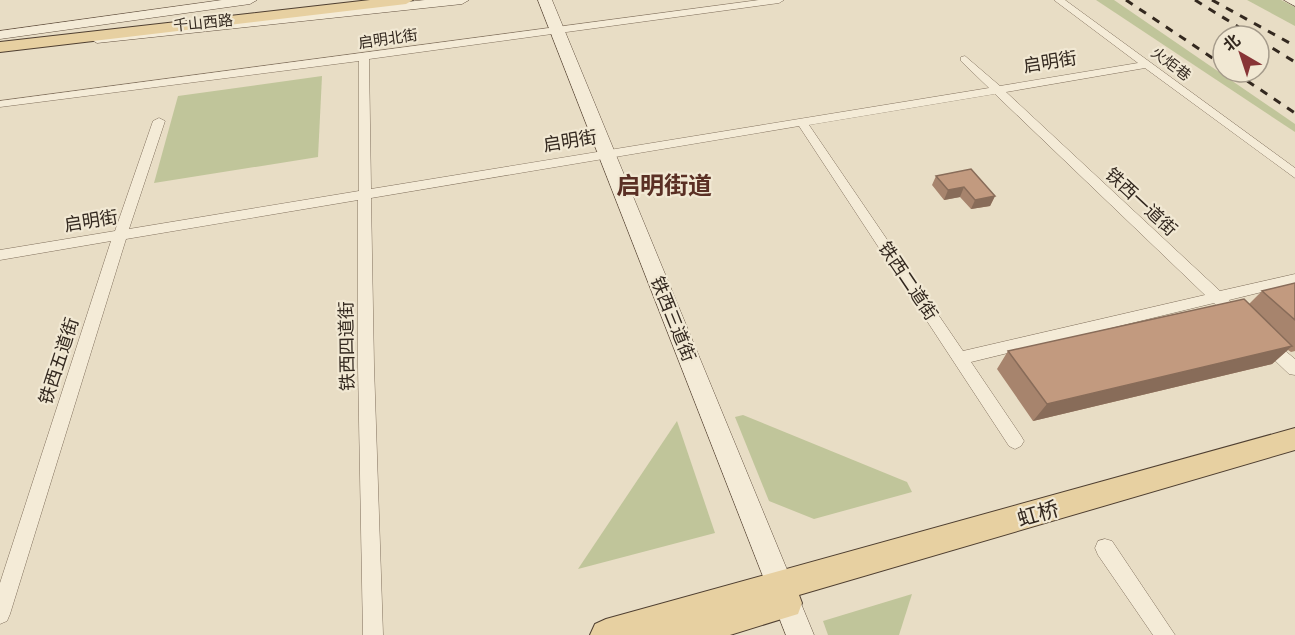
<svg xmlns="http://www.w3.org/2000/svg" width="1295" height="635" font-family="'Times New Roman','Noto Sans SC',serif">
	<style>
		.green { fill: #c0c59a }
		.lines { fill: none; stroke-linecap: round; stroke-linejoin: round }
		.minor-casing { stroke: #81705d; stroke-width: 1 }
		.secondary-casing { stroke: #635140; stroke-width: 1 }
		.primary-casing { stroke: #4f3f31; stroke-width: 2 }
		.minor { fill: #f4ebd7; fill-rule: evenodd }
		.secondary { fill: #f4ebd7; fill-rule: evenodd }
		.primary { fill: #e7d0a1; fill-rule: evenodd }
		.rail { stroke: #33281f; stroke-width: 3; stroke-dasharray: 8 8; stroke-linecap: butt }
		.wall { fill: #a7846d }
		.shaded-wall { fill: #886c59 }
		.building { fill: #c29a7f; stroke: #886c59; stroke-width: 1.5 }
		.labels { text-anchor: middle; dominant-baseline: central; stroke-width: 4.5; stroke-linejoin: round; paint-order: stroke }
		.far-street-label { font-size: 15px; fill: #33281f; stroke: #f1e8d3 }
		.street-label { font-size: 18px; fill: #33281f; stroke: #f1e8d3 }
		.near-street-label { font-size: 21px; fill: #33281f; stroke: #f1e8d3 }
		.district-label { font-size: 24px; font-weight: bold; fill: #5a2f24; stroke: #f1e8d3 }
	</style>
	<rect width="100%" height="100%" fill="#e8ddc5"/>
	<!-- green -->
	<g class="green">
		<path d="M1096,0H1114L1295,124V132Z"/>
		<path d="M1247,0H1281L1295,7V26Z"/>
		<path d="M322,76L318,157L154,183L178,96Z"/>
		<path d="M743,415L907,482L912,492L814,519L769,501L735,417Z"/>
		<path d="M677,421L715,533L578,569Z"/>
		<path d="M912,594L899,635H828L823,621Z"/>
	</g>
	<g class="lines">
		<!-- minor casing -->
		<g class="minor-casing">
			<g id="minor">
				<path d="M759,0H784L779,3L369,59L371,189L989,88L961,61V57L965,56L1000,86L1138,63L1054,0H1065L1295,168V178L1145,68L1006,92L1220,291L1295,274V284L1229,300L1244,316L1242,320C1230,324 1222,311 1214,303L971,362L1021,436L1024,441L1021,446L1015,449L1009,446L799,126L371,198L374,366L383,635H363L358,366V200L126,239L10,614L7,621L0,624V583L111,241L0,260V250L115,231L153,121L159,118L165,121L129,229L359,191V61L0,107V101ZM995,94L1205,295L963,351L809,125Z"/>
				<path d="M1266,337L1271,339L1295,359V375L1289,374L1261,347L1258,343L1261,339Z"/>
				<path d="M1105,539L1112,541L1175,635H1153L1098,555L1095,548L1098,541Z"/>
			</g>
		</g>
		<!-- secondary casing -->
		<g class="secondary-casing">
			<g id="secondary">
				<path d="M222,0H257L250,4L0,39V31Z"/>
				<path d="M425,0H469L462,4L97,43L90,39L97,35Z"/>
				<path d="M538,0H552L814,635H786Z"/>
				<path d="M1284,0H1295V6Z"/>
			</g>
		</g>
		<!-- primary casing -->
		<g class="primary-casing">
			<g id="primary">
				<path d="M370,0H413L406,4L0,52V42Z"/>
				<path d="M1295,428V450L799,595L802,603L798,614L730,635H590L595,624L606,619Z"/>
			</g>
		</g>
		<!-- minor -->
		<use href="#minor" class="minor"/>
		<!-- secondary -->
		<use href="#secondary" class="secondary"/>
		<!-- primary -->
		<use href="#primary" class="primary"/>
		<!-- rail -->
		<g class="rail">
			<path d="M1126,0L1223,65"/>
			<path d="M1195,0L1253,36"/>
			<path d="M1212,0L1295,46"/>
			<path d="M1259,40L1295,62"/>
			<path d="M1234,72L1295,113"/>
		</g>
	</g>
	<!-- wall -->
	<g class="wall">
		<path d="M936,176L995,196L990,206L971,209L960,197L944,200L932,185Z"/>
		<path d="M1295,283V351L1291,352L1288,350L1272,364L1033,421L997,369L1008,351L1249,304L1262,291Z"/>
	</g>
	<!-- shaded-wall -->
	<g class="shaded-wall">
		<path d="M964,187L960,197L944,200L948,190Z"/>
		<path d="M995,196L990,206L971,209L975,200Z"/>
		<path d="M1292,346L1272,364L1033,421L1047,404Z"/>
	</g>
	<!-- building -->
	<g class="building">
		<path d="M971,169L995,196L975,200L964,187L948,190L936,176Z"/>
		<path d="M1295,283V320L1262,291Z"/>
		<path d="M1244,299L1292,346L1047,404L1008,351Z"/>
	</g>
	<g class="labels">
		<!-- far-street labels -->
		<g class="far-street-label">
			<text transform="translate(203 23) rotate(-6)">千山西路</text>
			<text transform="translate(388 39) rotate(-8)">启明北街</text>
			<text transform="translate(1171 64) rotate(37)">火炬巷</text>
		</g>
		<!-- street labels -->
		<g class="street-label">
			<text transform="translate(1050 62) rotate(-9)">启明街</text>
			<text transform="translate(570 141) rotate(-9)">启明街</text>
			<text transform="translate(1141 202) rotate(43)">铁西一道街</text>
			<text transform="translate(91 221) rotate(-9)">启明街</text>
			<text transform="translate(908 281) rotate(56)">铁西二道街</text>
			<text transform="translate(673 319) rotate(68)">铁西三道街</text>
			<text transform="translate(347 346) rotate(-91)">铁西四道街</text>
			<text transform="translate(59 361) rotate(-72)">铁西五道街</text>
		</g>
		<!-- near-street labels -->
		<g class="near-street-label">
			<text transform="translate(1038 514) rotate(-16)">虹桥</text>
		</g>
		<!-- district labels -->
		<g class="district-label">
			<text x="664" y="186">启明街道</text>
		</g>
	</g>
	<!-- north arrow -->
	<g transform="translate(1241 54) rotate(321)"><circle r="28" fill="#f1e8d3" stroke="#a59b8b" stroke-width="1.5"/>
	<path d="M0-4.5L10 22L0 15L-10 22Z" fill="#883536"/>
	<text y="-9" font-size="16" font-weight="bold" text-anchor="middle" fill="#33281f">北</text>
	</g>
</svg>
